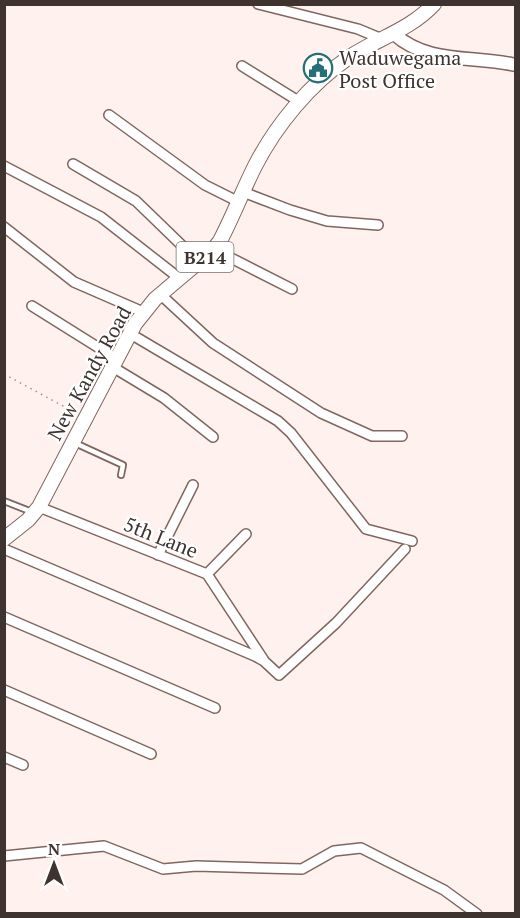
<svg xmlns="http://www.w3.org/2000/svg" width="520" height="918" font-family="'PT Serif',serif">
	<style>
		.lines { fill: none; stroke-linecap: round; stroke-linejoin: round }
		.lane-casing { stroke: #80665e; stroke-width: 8 }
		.street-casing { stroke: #80665e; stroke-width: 12 }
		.secondary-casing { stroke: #80665e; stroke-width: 15 }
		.primary-casing { stroke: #80665e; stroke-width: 16 }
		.path { stroke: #9d918e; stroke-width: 1.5; stroke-dasharray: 1.5 4.5; stroke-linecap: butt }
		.lane { stroke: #fff; stroke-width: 4.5 }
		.street { stroke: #fff; stroke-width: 9 }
		.secondary { stroke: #fff; stroke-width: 12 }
		.primary { stroke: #fff; stroke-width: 14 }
		.labels { text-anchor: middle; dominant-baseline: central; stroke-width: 4.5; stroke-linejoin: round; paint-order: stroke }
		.shield { fill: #fff; stroke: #79706e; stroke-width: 1.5 }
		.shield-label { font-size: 18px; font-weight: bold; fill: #3f3330 }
		.poi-label { font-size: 20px; fill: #3f3330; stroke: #fff; text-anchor: start }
		.street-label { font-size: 20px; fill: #3f3330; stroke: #fff }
	</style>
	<rect width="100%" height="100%" fill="#fff2ee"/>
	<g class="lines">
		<!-- lane casing -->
		<g class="lane-casing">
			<g id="lane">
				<path d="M75,443L123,465L121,475"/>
				<path d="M4,501L32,512"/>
			</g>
		</g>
		<!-- street casing -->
		<g class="street-casing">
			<g id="street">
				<path d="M258,4L358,29L382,39"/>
				<path d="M242,66L300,102"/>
				<path d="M109,115L205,185L239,202"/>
				<path d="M73,164L136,201L199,262"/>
				<path d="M4,166L101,217L179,278"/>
				<path d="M243,192L290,210L327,221L378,225"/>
				<path d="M4,227L74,282L143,312"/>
				<path d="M215,248L231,258L292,289"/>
				<path d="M160,294L213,343L321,413L372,436H402"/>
				<path d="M32,306L115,358"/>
				<path d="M129,333L278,421L291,433L366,529L412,541"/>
				<path d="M111,366L164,398L213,437"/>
				<path d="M39,507L207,574L263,659"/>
				<path d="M4,549L255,656L264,661L279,675L336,623L405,549"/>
				<path d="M158,555L193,485"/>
				<path d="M207,574L246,534"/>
				<path d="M4,617L215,708"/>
				<path d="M4,690L151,754"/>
				<path d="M4,757L23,765"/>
				<path d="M4,856L104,846L163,869L196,866L302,869L334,851L361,848L444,890L477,914"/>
			</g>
		</g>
		<!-- secondary casing -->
		<g class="secondary-casing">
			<path id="secondary" d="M394,34C429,65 473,55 516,65"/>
		</g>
		<!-- primary casing -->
		<g class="primary-casing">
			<path id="primary" d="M4,539L28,520L39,507L135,324L155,299L213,250L220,241C233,216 243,190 255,166C276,125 310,84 348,58C376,39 410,30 434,4"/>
		</g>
		<!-- path -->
		<path class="path" d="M4,374L76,413"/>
		<!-- lane -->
		<use href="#lane" class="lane"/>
		<!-- street -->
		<use href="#street" class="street"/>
		<!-- secondary -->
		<use href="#secondary" class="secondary"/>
		<!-- primary -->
		<use href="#primary" class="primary"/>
	</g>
	<!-- icons -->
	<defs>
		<g id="civic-ring" transform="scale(1.5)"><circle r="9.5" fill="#fff" stroke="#256f77" stroke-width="1.5"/><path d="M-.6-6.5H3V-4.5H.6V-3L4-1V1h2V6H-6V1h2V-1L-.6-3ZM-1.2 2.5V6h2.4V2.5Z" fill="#256f77"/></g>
	</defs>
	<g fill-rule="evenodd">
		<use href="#civic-ring" x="318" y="68"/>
	</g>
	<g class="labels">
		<!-- shield labels -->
		<rect class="shield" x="176.5" y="242" width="57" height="30" rx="4.5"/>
		<g class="shield-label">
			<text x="205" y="257">B214</text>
		</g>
		<!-- poi labels -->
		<g class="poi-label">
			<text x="339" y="57">Waduwegama<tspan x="339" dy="23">Post Office</tspan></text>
		</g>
		<!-- street labels -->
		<g class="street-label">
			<text transform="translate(89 373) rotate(-61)">New Kandy Road</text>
			<text transform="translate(161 537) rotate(22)">5th Lane</text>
		</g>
	</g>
	<!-- border -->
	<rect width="520" height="918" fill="none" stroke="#3f3330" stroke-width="12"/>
	<!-- north arrow -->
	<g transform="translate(54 864)" stroke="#ffffff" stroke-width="4.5" paint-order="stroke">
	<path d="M0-4.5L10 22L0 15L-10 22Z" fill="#3f3330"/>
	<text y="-9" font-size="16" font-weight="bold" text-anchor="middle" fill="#3f3330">N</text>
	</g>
</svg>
